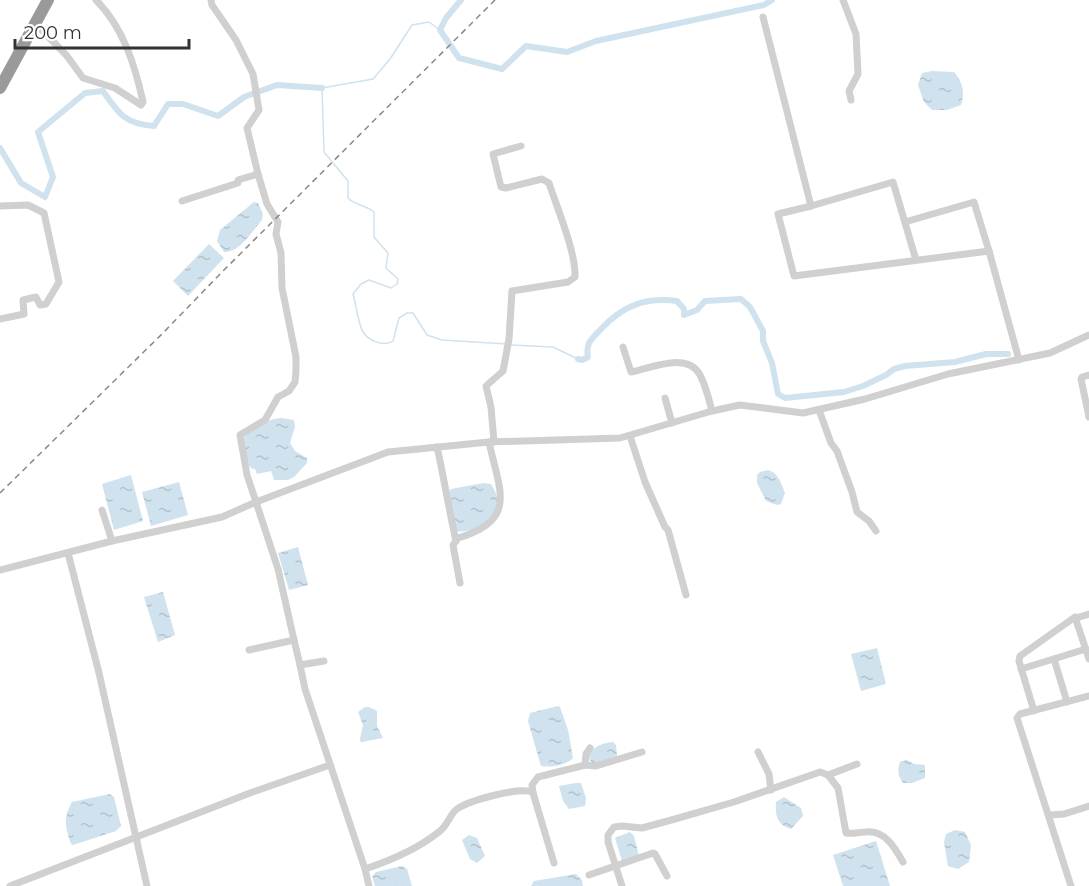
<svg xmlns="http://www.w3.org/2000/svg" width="1089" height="886" font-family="Montserrat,sans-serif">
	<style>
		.water { fill: url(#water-ripples) }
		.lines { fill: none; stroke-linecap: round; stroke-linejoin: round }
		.stream { stroke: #cfe2ee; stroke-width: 1.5 }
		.canal { stroke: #cfe2ee; stroke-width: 6 }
		.street { stroke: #d0d0d0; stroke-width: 7 }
		.highway { stroke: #9a9a9a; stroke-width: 12 }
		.rail { stroke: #888; stroke-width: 1.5; stroke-dasharray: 6 4.5; stroke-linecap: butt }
	</style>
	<defs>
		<pattern id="water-ripples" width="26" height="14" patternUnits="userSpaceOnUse" patternTransform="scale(1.5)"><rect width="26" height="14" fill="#cfe2ee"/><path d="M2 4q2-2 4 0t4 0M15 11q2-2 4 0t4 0" fill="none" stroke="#b2c2cd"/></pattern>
	</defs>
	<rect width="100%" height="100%" fill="#fff"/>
	<!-- water -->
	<g class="water">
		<path d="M932,71L954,72C963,82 965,93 961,105L947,110H932L924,102L918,85L922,73Z"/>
		<path d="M254,202L258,203L263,214L262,220C252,231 240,253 224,252L217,241L220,230Z"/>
		<path d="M209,244L224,258L188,296L173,281Z"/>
		<path d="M281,418L294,420L295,427L290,443L295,451L307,458V463L294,477L288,480H274L271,471L257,474L255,469L251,468L247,463L244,438C251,428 268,419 281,418Z"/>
		<path d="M768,470C779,473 781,484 785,493L781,504L777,505L766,501L757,483V475L760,472Z"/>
		<path d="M131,475L143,521L114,530L102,484Z"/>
		<path d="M179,482L188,515L151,526L142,492Z"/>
		<path d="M483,483L491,484C496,493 501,502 497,512C491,524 467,534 454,531L449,492L451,489Z"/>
		<path d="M298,547L308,585L289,590L278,553Z"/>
		<path d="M163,592L175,635L158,642L144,597Z"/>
		<path d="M877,648L886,684L861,691L851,654Z"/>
		<path d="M558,706L560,707L568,730L573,758C567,765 550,768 541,766L528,721L530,713Z"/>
		<path d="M365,707H369L377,711V726L383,738L361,742L360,739L363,725L358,712Z"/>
		<path d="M613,742L616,745L617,756L614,758L592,764L588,756C594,746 602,743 613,742Z"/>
		<path d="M907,760L914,764L925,765V778L912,783H903C898,776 897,771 900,762Z"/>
		<path d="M576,783H581L586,798L585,806L569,809L563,801L559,786Z"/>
		<path d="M110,794L114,797L121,826L116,831L73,845L71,844C65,825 63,819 72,802Z"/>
		<path d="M784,797L801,808L803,816L791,829C777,825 775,815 776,802Z"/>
		<path d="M955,830L965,832L971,845L969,862L958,869L948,866L944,842L946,834Z"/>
		<path d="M630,832L634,836L639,856L622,861L615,838Z"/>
		<path d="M469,835L477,838L485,856L477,863L470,859L462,840Z"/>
		<path d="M876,841L890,886H843L833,855Z"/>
		<path d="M402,866L407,869L412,886H375L372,876L376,872Z"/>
		<path d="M576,874L582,880L583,886H531L534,881Z"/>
	</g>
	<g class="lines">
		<!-- stream -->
		<g class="stream">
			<path d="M440,30L429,22L412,25L390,59L373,79L322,88L324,152L348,181V198C354,205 366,205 374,212V237L388,253L386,268L398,279L397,284L391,288L369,280L361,284L353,294C356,303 358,324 363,332C369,341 384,347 393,341L399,318L407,313H413L427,335L442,340L507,344"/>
			<path d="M511,345L553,347L578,359"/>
		</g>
		<!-- canal -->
		<g class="canal">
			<path d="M461,0L446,18L440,30L459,58L502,69L526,46L567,52L596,41L764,5L772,0"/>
			<path d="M0,148L21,183L45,197L53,177L38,132L85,93L103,91C119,114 125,124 154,126L168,104H183L218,116L244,97L277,85L322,88"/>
			<path d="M578,359L582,360L588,357C585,343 592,339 601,329C623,306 644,297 677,301L684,309V315L697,310L705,301L741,299L750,307L763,331V341L772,363L778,394L785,398L844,392L863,386L886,375L894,369L905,366L955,362L986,354H1008"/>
		</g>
		<!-- street -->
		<g class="street">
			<path d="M843,0L856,34L858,74L849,91L851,100"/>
			<path d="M763,17L811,206L778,214L794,276L989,251L1019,360"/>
			<path d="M35,23L67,56L83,78L115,88L141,105L143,102C135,65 123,27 96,0"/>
			<path d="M182,201L238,183V180L258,174L247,128L259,110L253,74L236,40L212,5L211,0"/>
			<path d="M0,206L28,205L44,213L59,282L46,304L40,305L36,297L23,300L24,314L0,319"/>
			<path d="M811,206L893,182L916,260"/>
			<path d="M905,222L974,202L989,251"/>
			<path d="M623,347L631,372C651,368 688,351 700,375C706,386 709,400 712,411"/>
			<path d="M1089,375L1082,377L1081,379L1089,417"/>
			<path d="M665,398L672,423"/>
			<path d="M819,410L831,443L837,451L852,492L857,512L869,521L876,531"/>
			<path d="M630,436L645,482L665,527L668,530L686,595"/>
			<path d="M494,442L491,407L486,386L503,371L509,339L512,291L568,282L575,277C576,252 557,208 549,183L542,179L506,188L501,187L493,154L521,146"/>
			<path d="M437,447C444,478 449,510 456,541"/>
			<path d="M102,510L112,541"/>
			<path d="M68,553L99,673L147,886"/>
			<path d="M0,570L112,541L222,517L256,502L247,475L240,435L265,420L278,397L289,391L295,382L296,371V357L282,288L281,253L276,234L278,222L267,204L258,174"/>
			<path d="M460,583L453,545L458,538C519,520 499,490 489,442L620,438L712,411L740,405L803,413L865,399L948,374L1050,353L1089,335"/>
			<path d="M1076,618L1089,614"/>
			<path d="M294,640L300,665L324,661"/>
			<path d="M249,650L294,640L278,569L256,502L388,452L489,442"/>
			<path d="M1054,659L1067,702"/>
			<path d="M300,665L305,689L365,869"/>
			<path d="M1021,669L1086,649"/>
			<path d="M1034,711L1019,661L1020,656L1075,617L1089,659"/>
			<path d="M758,752L769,774L771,790"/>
			<path d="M585,765L586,754L590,748"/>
			<path d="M828,775L857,764"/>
			<path d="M1050,815L1064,814L1089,806"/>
			<path d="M554,863L533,793L532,785L538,777L585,765L596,766L642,752"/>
			<path d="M589,875L653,853L655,854L667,876"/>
			<path d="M10,886L250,793L330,765"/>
			<path d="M369,886L365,869C392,860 418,849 440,831C448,825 450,814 457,809C468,801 523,785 533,793"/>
			<path d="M622,886L608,842V835L614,827L622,826L642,828L675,819L734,802L820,772L828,775L838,788L846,833C853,834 859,832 866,832C885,830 895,848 903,862"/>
			<path d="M1071,886L1017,718L1020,714L1089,696"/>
		</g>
		<!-- highway -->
		<path class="highway" d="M0,88L48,0"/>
		<!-- rail -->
		<path class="rail" d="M0,493L162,334L223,271L495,0"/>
	</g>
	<!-- scale -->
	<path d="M15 39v9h174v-9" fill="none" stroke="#333333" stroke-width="3"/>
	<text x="24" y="39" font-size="18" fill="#333333" stroke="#ffffff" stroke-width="4.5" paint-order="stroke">200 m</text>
</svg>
